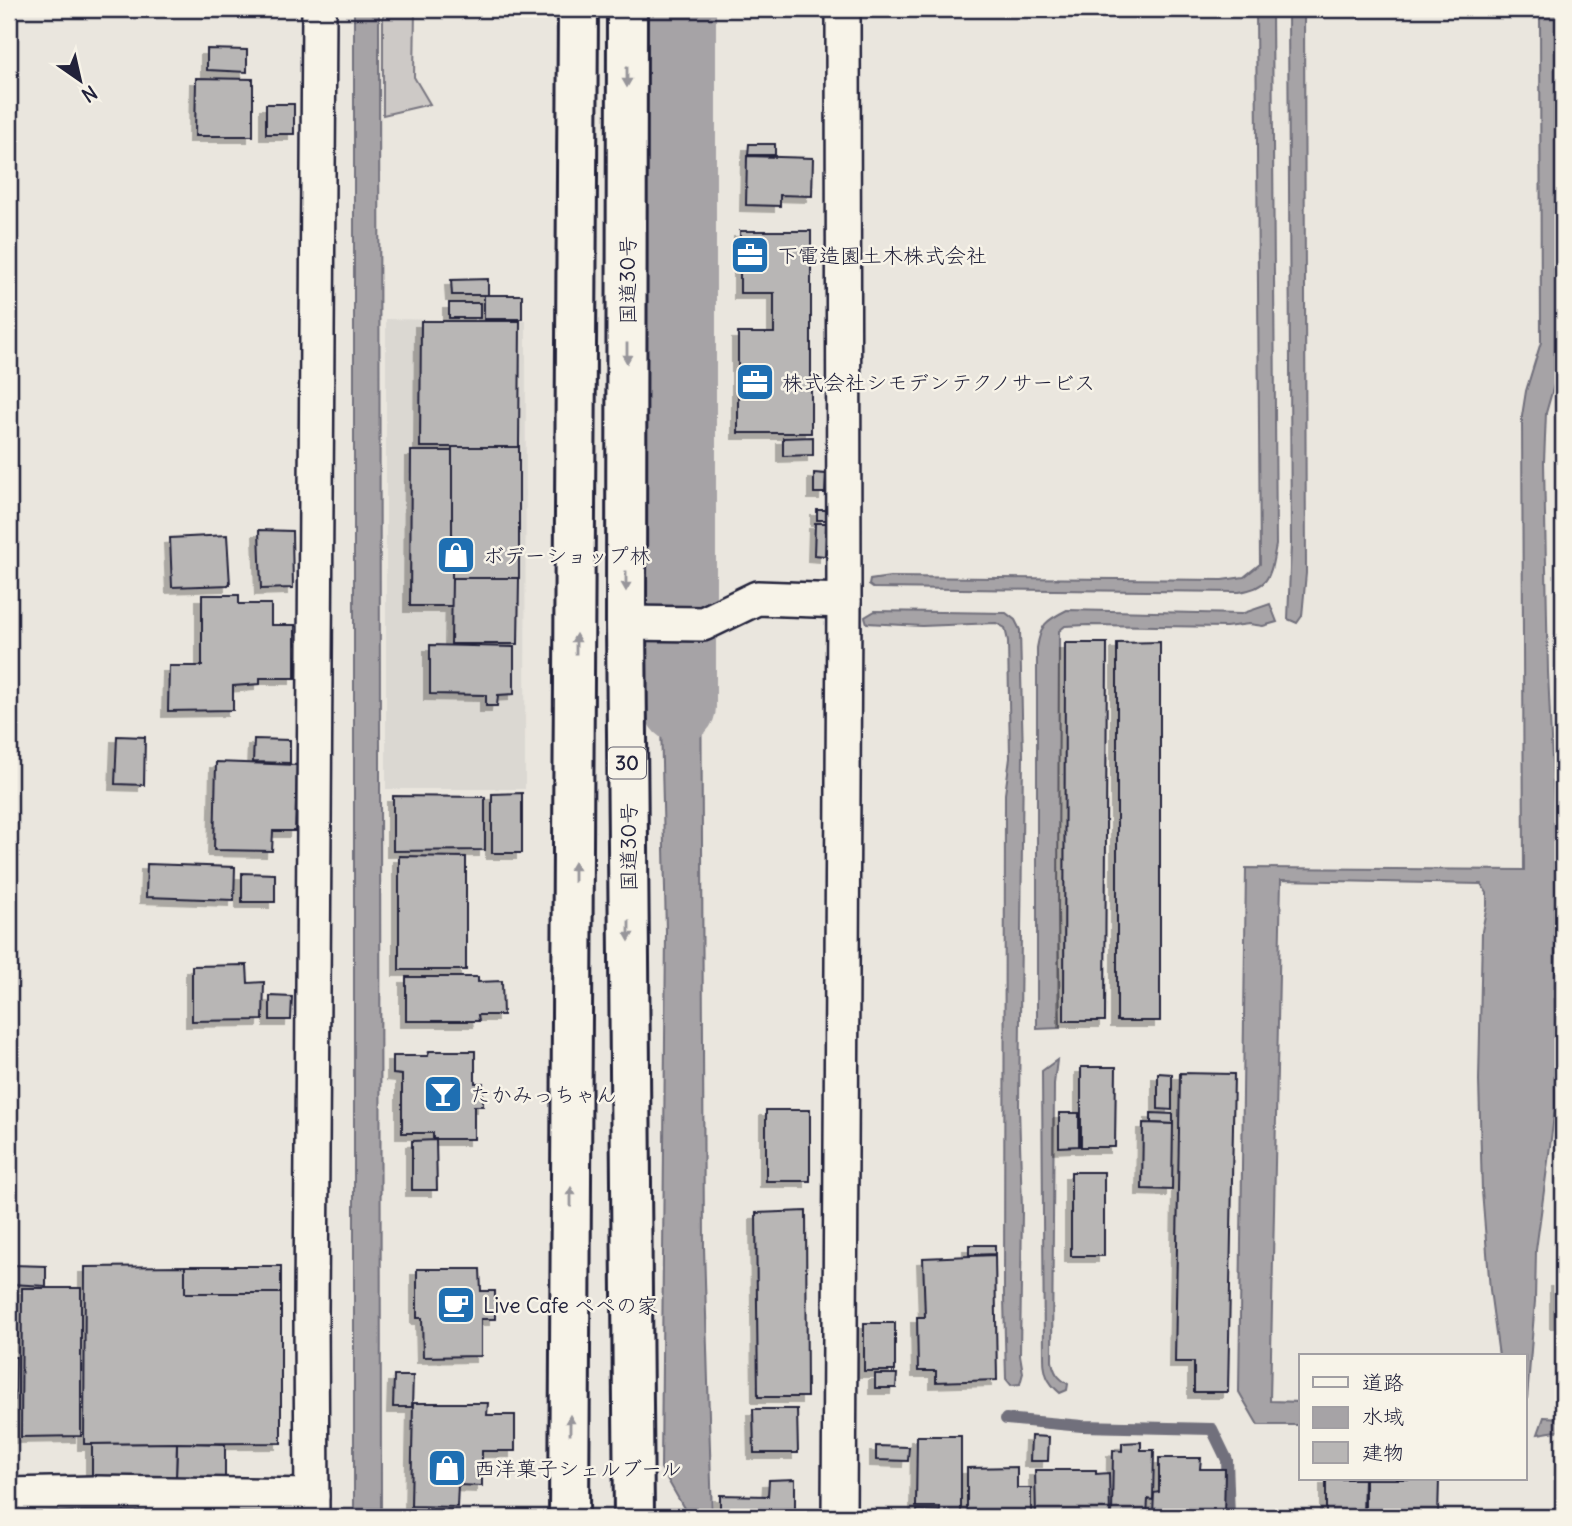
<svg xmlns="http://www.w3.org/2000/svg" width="1572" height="1526" font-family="Delius,'Klee One',sans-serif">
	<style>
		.built { fill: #dbd8d2 }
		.green { fill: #cdc9c6; stroke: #787680; stroke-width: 2 }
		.water { fill: #a6a3a6; stroke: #716f7b; stroke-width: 2 }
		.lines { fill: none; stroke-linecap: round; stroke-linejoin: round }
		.stream { stroke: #716f7b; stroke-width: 12 }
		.river { stroke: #a6a3a6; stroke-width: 72 }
		.building { fill: #b8b6b5; stroke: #22223b; stroke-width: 2; filter: url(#shadow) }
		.street-casing { stroke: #22223b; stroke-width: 38 }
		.highway-casing { stroke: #22223b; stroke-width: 44 }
		.street { stroke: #f7f3e8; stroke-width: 33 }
		.highway { stroke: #f7f3e8; stroke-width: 38 }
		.oneway { fill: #97959a }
		.labels { text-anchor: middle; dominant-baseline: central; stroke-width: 5; stroke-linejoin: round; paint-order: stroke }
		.shield { fill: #f7f3e8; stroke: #62616f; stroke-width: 2 }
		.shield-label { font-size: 19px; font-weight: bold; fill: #22223b }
		.poi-label { font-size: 21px; fill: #22223b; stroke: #f7f3e8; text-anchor: start }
		.street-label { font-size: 21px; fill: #22223b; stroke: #f7f3e8 }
	</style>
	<defs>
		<filter id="shadow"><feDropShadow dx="-6" dy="6" stdDeviation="0" flood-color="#0004"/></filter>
	</defs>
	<rect width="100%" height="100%" fill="#eae6de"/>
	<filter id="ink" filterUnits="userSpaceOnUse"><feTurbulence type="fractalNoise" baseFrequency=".0143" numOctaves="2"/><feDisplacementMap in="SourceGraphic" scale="14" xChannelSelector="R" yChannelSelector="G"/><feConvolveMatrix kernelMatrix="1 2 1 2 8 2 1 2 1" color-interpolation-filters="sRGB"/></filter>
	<g filter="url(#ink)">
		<!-- built -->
		<path class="built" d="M386,319L526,321L525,789H386Z"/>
		<!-- green -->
		<path class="green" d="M383,9H415L414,77L430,104L383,115Z"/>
		<!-- water -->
		<g class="water">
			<path d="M354,9H379L381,1517H354Z"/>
			<path d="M1256,9H1272L1276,545C1270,574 1272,587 1239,592L873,588L869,585L870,580L890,577L1222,580L1244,577L1260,564Z"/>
			<path d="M1288,9H1304L1306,573L1302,616L1297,623L1288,619L1291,544Z"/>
			<path d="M1540,9H1563V353L1546,413L1544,462L1548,672L1558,895L1555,974V1109L1536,1250L1535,1301L1527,1399L1525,1407V1356H1499L1490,1290L1482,1191L1479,1081L1482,931L1487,905V893L1481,884L1281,880L1270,1401L1301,1402V1425H1258L1239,1392L1246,868L1524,870L1522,416L1526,391L1541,342Z"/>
			<path d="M1270,604L1277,622L1263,626L1249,624L1226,627L1088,625L1065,626L1059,631L1058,912L1060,1028L1037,1029V648C1041,624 1045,621 1067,610L1241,614Z"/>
			<path d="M875,611L1006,613L1015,620L1020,630L1023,756L1019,1107L1022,1210L1020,1355L1023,1373L1020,1384L1011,1385L1006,1379L1004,1298L1005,794L1010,758L1008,641L1005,628L996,623L922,626L867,623L865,617Z"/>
			<path d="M659,638H701L704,1247L712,1517H689L661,1468L666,931Z"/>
			<path d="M1057,1060L1054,1084L1052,1361C1054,1373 1058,1378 1068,1384L1067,1390L1060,1393C1047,1382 1044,1373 1044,1357L1042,1071Z"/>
			<path d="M1544,1417L1563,1418V1430L1538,1434Z"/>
		</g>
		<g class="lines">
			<!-- stream -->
			<path class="stream" d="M1006,1419L1082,1426L1212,1429L1227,1460L1229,1517"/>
			<!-- river -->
			<path class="river" d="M680,707V9"/>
		</g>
		<!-- building -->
		<g class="building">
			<path d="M207,49L247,50V72L207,70Z"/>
			<path d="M196,78L253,79V136H195Z"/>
			<rect x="266" y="104" width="28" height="30"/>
			<path d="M749,144H775V155H748Z"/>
			<path d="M747,156L813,158L812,196L780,195V206L746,205Z"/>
			<path d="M740,231H811V433H738V333H774V293H740Z"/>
			<path d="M488,279V295H452L451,280Z"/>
			<rect x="484" y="295" width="38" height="24"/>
			<rect x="449" y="303" width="31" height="15"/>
			<path d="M421,321H520L519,447H420Z"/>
			<path d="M813,437V455L783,456V438Z"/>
			<rect x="452" y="447" width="67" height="131"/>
			<path d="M411,451H452V606H410Z"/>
			<path d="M814,473L826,474L825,493H814Z"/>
			<rect x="817" y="510" width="9" height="10"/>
			<path d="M815,523H826L825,556L814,555Z"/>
			<path d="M259,530L292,531L293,588L261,589Z"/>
			<path d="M227,535L230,585L172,587L170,538Z"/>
			<path d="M452,578H519L518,644H451Z"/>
			<path d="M202,595H239V604H271V625H295V678H260V684L233,686V710L168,711L169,666H202Z"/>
			<path d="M1160,642V1021H1117V643Z"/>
			<path d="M1065,643H1107L1105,1021H1064Z"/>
			<path d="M430,645L514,647V694L498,695L497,706H486V695L430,694Z"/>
			<path d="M117,736L145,737L144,785L115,784Z"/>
			<path d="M254,739L290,740V763L253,762Z"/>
			<path d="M216,762L297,765L295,831H273L272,851L214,850Z"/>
			<path d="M522,793V853H492V794Z"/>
			<path d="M393,796L485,797V850L393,851Z"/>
			<path d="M399,856L466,857V970H399Z"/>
			<path d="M147,864L235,867L234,900L146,897Z"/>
			<path d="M242,873L275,874V902H242Z"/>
			<path d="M247,965L248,983L264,982L263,1020L192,1021V966Z"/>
			<path d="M406,977H478V982L502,981L503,1015H478L479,1021H406Z"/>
			<path d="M270,996L292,997L291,1020H270Z"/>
			<path d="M429,1051H475V1083H483V1106H474V1139H433V1133H402V1075L393,1074V1056H428Z"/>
			<path d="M1081,1067H1116L1115,1147H1081Z"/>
			<path d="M1158,1073L1172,1074V1110L1158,1109Z"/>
			<path d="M1180,1073L1234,1074L1228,1392H1194V1362H1175Z"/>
			<rect x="766" y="1110" width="44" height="71"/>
			<path d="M1059,1113H1079V1146L1059,1147Z"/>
			<path d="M1151,1113L1173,1114V1124L1151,1123Z"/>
			<path d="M1143,1123L1173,1124L1172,1190L1142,1189Z"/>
			<path d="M436,1140L437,1190H412V1141Z"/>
			<rect x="1071" y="1172" width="33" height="84"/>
			<path d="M806,1211L807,1397H758L756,1213Z"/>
			<path d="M969,1245H995V1254L969,1255Z"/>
			<path d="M995,1255L997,1380L936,1382V1371H918L917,1317H925L923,1258Z"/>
			<path d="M12,1265L46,1266V1286L11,1284Z"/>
			<path d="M185,1266V1293H281V1443L84,1444L85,1267Z"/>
			<rect x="185" y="1266" width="96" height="27"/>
			<path d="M417,1269H480L481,1291H495V1319H481V1356L423,1357L422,1318H417Z"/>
			<rect x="1556" y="1281" width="7" height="41"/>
			<path d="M22,1288H81V1436L21,1437Z"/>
			<rect x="864" y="1323" width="31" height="48"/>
			<path d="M9,1357H16L15,1400H9Z"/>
			<path d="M875,1374H897L896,1388H875Z"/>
			<path d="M394,1376H413L412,1407H393Z"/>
			<path d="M9,1400L14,1401L13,1463H9Z"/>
			<path d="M413,1403H488L487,1415H515V1451H482V1486L458,1485L457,1507L411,1506Z"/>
			<path d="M753,1409H797L798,1453H754Z"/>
			<path d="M917,1436H961V1517H940V1507H916Z"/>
			<path d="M1031,1436L1049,1437L1048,1461H1030Z"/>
			<path d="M1141,1442V1450H1154L1153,1500L1148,1499L1147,1517H1112L1113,1450L1122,1451V1443Z"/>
			<path d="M177,1443L225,1444V1477H176Z"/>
			<path d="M177,1443L176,1477H92V1444Z"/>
			<path d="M876,1446L909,1447L908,1461L876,1460Z"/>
			<path d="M1159,1458H1201L1200,1469H1225L1224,1517H1158L1159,1514H1153L1154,1493L1159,1492Z"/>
			<path d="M1017,1467V1488H1031V1514H1018V1517H967V1468Z"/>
			<path d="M1035,1470H1096V1474L1109,1473L1110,1517H1036Z"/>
			<path d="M795,1479V1517H720V1495L768,1496L769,1480Z"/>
			<path d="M1326,1479H1364L1363,1517H1326Z"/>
			<path d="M1365,1479H1439L1438,1517H1365Z"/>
			<path d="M917,1510L939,1511V1517H917Z"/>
			<rect x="198" y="1514" width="63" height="3"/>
			<path d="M279,1514V1517H262V1515Z"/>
		</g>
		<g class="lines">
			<!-- street casing -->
			<g class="street-casing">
				<g id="street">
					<path d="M626,623L703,624L757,598L844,601"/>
					<path d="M9,1495L94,1493L312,1496"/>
					<path d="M312,1517L311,1313L319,9"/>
					<path d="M839,1517L844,601L843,9"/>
				</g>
			</g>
			<!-- highway casing -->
			<g class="highway-casing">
				<g id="highway">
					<path d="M627,9L626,623L634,1517"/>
					<path d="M569,1517L578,9"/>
				</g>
			</g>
			<!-- street -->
			<use href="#street" class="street"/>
			<!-- highway -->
			<use href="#highway" class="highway"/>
		</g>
		<!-- one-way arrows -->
		<defs><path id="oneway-solid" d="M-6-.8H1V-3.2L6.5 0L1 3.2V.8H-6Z" transform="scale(1.75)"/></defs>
		<g class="oneway">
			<use href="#oneway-solid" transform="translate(627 77) rotate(90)"/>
			<use href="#oneway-solid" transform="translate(627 353) rotate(90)"/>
			<use href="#oneway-solid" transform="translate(626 581) rotate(90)"/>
			<use href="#oneway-solid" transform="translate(576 644) rotate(-90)"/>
			<use href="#oneway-solid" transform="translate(574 872) rotate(-90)"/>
			<use href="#oneway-solid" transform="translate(629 931) rotate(90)"/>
			<use href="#oneway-solid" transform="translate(571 1197) rotate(-90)"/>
			<use href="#oneway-solid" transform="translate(570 1425) rotate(-90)"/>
		</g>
	</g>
	<!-- icons -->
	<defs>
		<g id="office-square" transform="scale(2.0125)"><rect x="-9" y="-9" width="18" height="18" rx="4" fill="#1f6fb2" stroke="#f7f3e8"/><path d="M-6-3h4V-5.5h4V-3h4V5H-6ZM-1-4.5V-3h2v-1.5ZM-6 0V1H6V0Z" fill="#fff"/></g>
		<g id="shop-square" transform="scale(2.0125)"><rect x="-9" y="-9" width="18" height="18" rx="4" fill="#1f6fb2" stroke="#f7f3e8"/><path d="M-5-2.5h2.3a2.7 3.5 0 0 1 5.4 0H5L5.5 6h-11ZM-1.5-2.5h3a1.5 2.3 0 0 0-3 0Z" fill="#fff"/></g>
		<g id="bar-square" transform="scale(2.0125)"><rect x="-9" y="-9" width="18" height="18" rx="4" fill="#1f6fb2" stroke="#f7f3e8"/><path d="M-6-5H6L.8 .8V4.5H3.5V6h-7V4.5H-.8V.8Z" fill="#fff"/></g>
		<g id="cafe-square" transform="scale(2.0125)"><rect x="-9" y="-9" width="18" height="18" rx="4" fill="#1f6fb2" stroke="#f7f3e8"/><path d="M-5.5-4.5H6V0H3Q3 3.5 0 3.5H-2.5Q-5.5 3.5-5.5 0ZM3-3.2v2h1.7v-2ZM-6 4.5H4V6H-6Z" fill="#fff"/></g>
	</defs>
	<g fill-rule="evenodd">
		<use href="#office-square" x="750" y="255"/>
		<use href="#office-square" x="755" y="382"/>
		<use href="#shop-square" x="456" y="555"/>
		<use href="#bar-square" x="443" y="1094"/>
		<use href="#cafe-square" x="456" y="1305"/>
		<use href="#shop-square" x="447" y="1468"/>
	</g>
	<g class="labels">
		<!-- shield labels -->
		<rect class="shield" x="608" y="747.5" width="38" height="31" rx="5"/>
		<g class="shield-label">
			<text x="627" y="763">30</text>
		</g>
		<!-- poi labels -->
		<g class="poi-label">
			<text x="777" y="255">下電造園土木株式会社</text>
			<text x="782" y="382">株式会社シモデンテクノサービス</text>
			<text x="483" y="555">ボデーショップ林</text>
			<text x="470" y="1094">たかみっちゃん</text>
			<text x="483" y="1305">Live Cafe ペペの家</text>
			<text x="474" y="1468">西洋菓子シェルブール</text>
		</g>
		<!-- street labels -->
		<g class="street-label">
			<text transform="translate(627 280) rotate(-90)">国道30号</text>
			<text transform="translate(628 847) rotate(-90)">国道30号</text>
		</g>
	</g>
	<!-- margin -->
	<rect width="1572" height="1526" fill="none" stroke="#f7f3e8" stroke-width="35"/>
	<rect x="18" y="18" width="1537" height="1491" fill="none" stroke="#22223b" stroke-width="2.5" filter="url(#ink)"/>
	<!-- legend -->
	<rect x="1299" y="1354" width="228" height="126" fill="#f7f3e8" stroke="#a29fa3" stroke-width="2"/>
	<rect x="1313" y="1377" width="35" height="10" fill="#f7f3e8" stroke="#a29fa3" stroke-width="2"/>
	<text x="1362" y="1390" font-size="21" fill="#22223b">道路</text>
	<rect x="1313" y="1407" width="35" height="21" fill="#a6a3a6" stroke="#a29fa3" stroke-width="2"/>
	<text x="1362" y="1424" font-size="21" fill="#22223b">水域</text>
	<rect x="1313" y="1442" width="35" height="21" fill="#b8b6b5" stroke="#a29fa3" stroke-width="2"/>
	<text x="1362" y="1460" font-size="21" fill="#22223b">建物</text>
	<!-- north arrow -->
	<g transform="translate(80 80) rotate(146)" stroke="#f7f3e8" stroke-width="5" paint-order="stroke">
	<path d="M0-5L12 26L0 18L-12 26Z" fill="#22223b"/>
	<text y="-10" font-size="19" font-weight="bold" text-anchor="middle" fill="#22223b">N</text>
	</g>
</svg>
